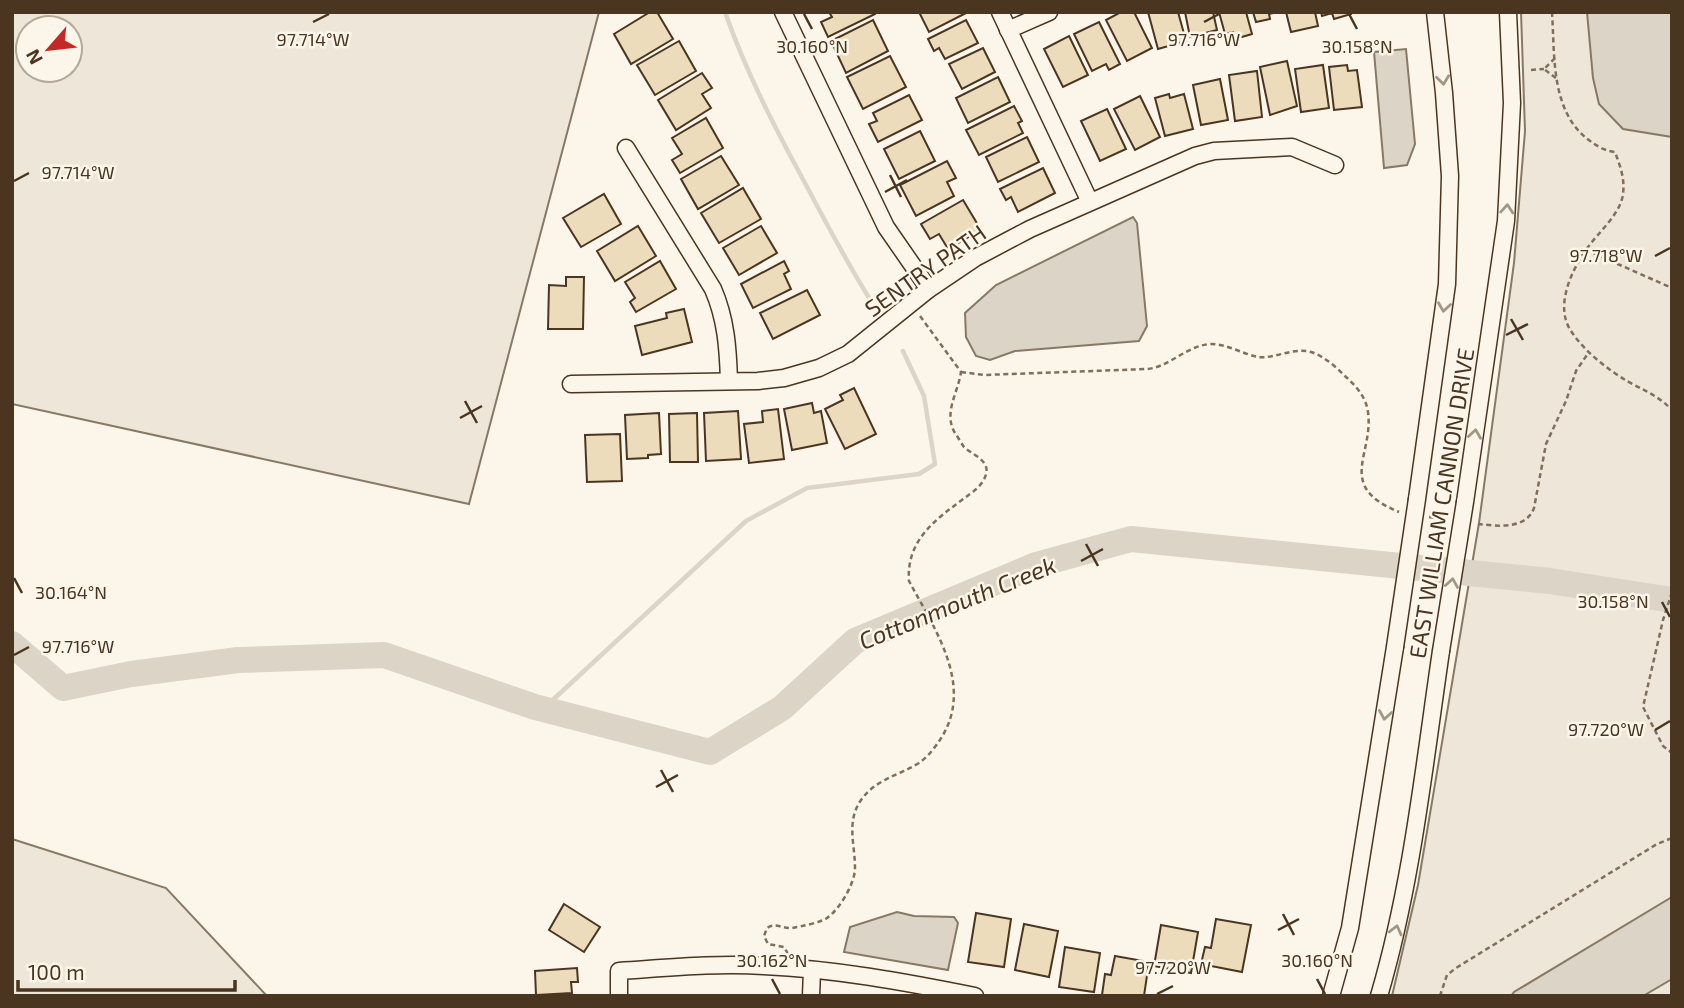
<svg xmlns="http://www.w3.org/2000/svg" width="1684" height="1008" font-family="'Exo 2',sans-serif">
	<style>
		.green { fill: #ede6d9; stroke: #887966; stroke-width: 2; fill-rule: evenodd }
		.water { fill: #dcd4c6; stroke: #887966; stroke-width: 2 }
		.lines { fill: none; stroke-linecap: round; stroke-linejoin: round }
		.stream { stroke: #dcd4c6; stroke-width: 4.5 }
		.river { stroke: #dcd4c6; stroke-width: 26 }
		.building { fill: #ecdcbc; stroke: #4a3520; stroke-width: 2 }
		.minor-casing { stroke: #4a3520; stroke-width: 19 }
		.path { stroke: #7f6f5c; stroke-width: 2.5; stroke-dasharray: 5 3.5; stroke-linecap: butt }
		.minor { stroke: #fbf6e9; stroke-width: 16 }
		.minor-bridge-casing { stroke: #4a3520; stroke-width: 19; stroke-linecap: butt }
		.minor-bridge { stroke: #fbf6e9; stroke-width: 16 }
		.oneway { stroke: #a29684 }
		.ticks { fill: none; stroke: #4a3520; stroke-width: 2.5 }
		.labels { text-anchor: middle; dominant-baseline: central; stroke-width: 5; stroke-linejoin: round; paint-order: stroke }
		.street-label { font-size: 23px; fill: #4a3520; stroke: #fbf6e9 }
		.water-label { font-size: 24px; font-style: italic; fill: #4a3520; stroke: #fbf6e9 }
		.ticks-label { font-size: 18px; text-anchor: middle; fill: #4a3520; stroke: #fbf6e9; stroke-width: 5; stroke-linejoin: round; paint-order: stroke }
	</style>
	<rect width="100%" height="100%" fill="#fbf6e9"/>
	<!-- green -->
	<g class="green">
		<path d="M12,12H599L469,504L12,404ZM28,28H70V70H28Z"/>
		<path d="M1521,12H1672V996H1392L1418,885L1479,523L1514,263L1525,131Z"/>
		<path d="M12,839L166,888L267,996H12Z"/>
	</g>
	<!-- water -->
	<g class="water">
		<path d="M1587,12H1672V137L1623,129L1599,104L1593,78Z"/>
		<path d="M1406,49L1415,144L1407,165L1384,168L1374,52Z"/>
		<path d="M1133,217L1137,223L1147,326L1139,341L1015,351L990,360L976,356L966,337L965,313L996,285Z"/>
		<path d="M1672,897V979L1643,996H1511L1514,992Z"/>
		<path d="M897,912L914,916L954,917L958,923L948,970L844,952L850,927Z"/>
	</g>
	<g class="lines">
		<!-- stream -->
		<g class="stream">
			<path d="M725,12C746,72 775,128 805,183C826,223 847,263 871,301"/>
			<path d="M543,709L746,521L807,488L919,474L935,464L924,396L903,351"/>
		</g>
		<!-- river -->
		<path class="river" d="M12,644L63,688L131,674L238,660L384,655L535,707L710,752L782,708L855,641L1036,565L1131,539L1550,581L1672,600"/>
	</g>
	<!-- building -->
	<g class="building">
		<path d="M650,12H657L673,39L631,64L614,34Z"/>
		<path d="M829,12H874L875,14L828,37L821,22L832,17Z"/>
		<path d="M919,12H968L929,32Z"/>
		<path d="M1121,12H1134L1152,48L1127,61L1106,20Z"/>
		<path d="M1148,12H1178L1186,41L1158,49Z"/>
		<path d="M1185,12H1213L1217,30L1190,37Z"/>
		<path d="M1219,12H1246L1252,34L1235,39L1233,32L1225,34Z"/>
		<path d="M1253,12H1278L1269,14L1270,19L1256,22Z"/>
		<path d="M1286,12H1315L1318,26L1291,32Z"/>
		<path d="M1321,12H1351V14L1334,19L1332,13L1322,16Z"/>
		<path d="M873,20L888,51L846,73L831,41Z"/>
		<path d="M966,20L978,43L945,59L939,48L934,51L928,39Z"/>
		<path d="M1099,22L1120,64L1109,70L1106,64L1092,71L1074,34Z"/>
		<path d="M1069,36L1088,75L1063,87L1044,49Z"/>
		<path d="M679,41L696,71L655,95L637,65Z"/>
		<path d="M983,48L995,72L962,89L949,64Z"/>
		<path d="M890,56L906,87L863,109L847,77Z"/>
		<path d="M1287,61L1297,106L1270,115L1260,67Z"/>
		<path d="M1323,65L1329,108L1301,112L1295,69Z"/>
		<path d="M1347,65L1348,71L1357,70L1362,107L1334,110L1329,67Z"/>
		<path d="M1257,71L1262,117L1235,121L1229,75Z"/>
		<path d="M702,73L712,88L702,94L711,108L676,130L658,100Z"/>
		<path d="M998,77L1010,102L968,123L956,98Z"/>
		<path d="M1220,79L1228,120L1201,125L1193,85Z"/>
		<path d="M1169,94L1170,98L1184,94L1193,129L1165,136L1155,98Z"/>
		<path d="M909,95L922,120L878,142L869,124L877,121L873,113Z"/>
		<path d="M1140,96L1160,137L1135,150L1114,109Z"/>
		<path d="M1014,106L1022,121L1018,123L1023,133L979,155L966,130Z"/>
		<path d="M1107,109L1126,149L1100,161L1081,121Z"/>
		<path d="M706,118L723,148L680,173L672,160L682,154L672,138Z"/>
		<path d="M920,131L935,161L899,179L884,149Z"/>
		<path d="M1027,137L1039,162L998,182L986,157Z"/>
		<path d="M721,156L739,185L698,209L681,179Z"/>
		<path d="M947,161L956,178L947,182L954,196L916,216L900,185Z"/>
		<path d="M1043,168L1055,193L1018,212L1011,197L1006,200L1000,189Z"/>
		<path d="M743,188L761,219L719,243L701,213Z"/>
		<path d="M604,194L621,224L581,247L563,218Z"/>
		<path d="M963,200L981,230L948,249L939,234L930,239L921,224Z"/>
		<path d="M638,226L656,256L615,281L597,251Z"/>
		<path d="M761,226L777,253L739,275L723,248Z"/>
		<path d="M660,261L676,289L636,312L630,302L635,298L625,282Z"/>
		<path d="M784,261L789,271L784,274L791,289L753,308L741,284Z"/>
		<path d="M566,277H584L583,329H548L549,285L566,286Z"/>
		<path d="M807,290L820,315L773,339L760,313Z"/>
		<path d="M684,309L692,342L642,355L635,326L667,318L666,313Z"/>
		<path d="M854,388L876,434L845,449L825,409L843,400L840,395Z"/>
		<path d="M812,403L814,413L821,411L827,443L792,450L784,409Z"/>
		<path d="M778,409L784,459L749,463L744,424L763,422L762,411Z"/>
		<path d="M738,411L741,459L706,461L704,413Z"/>
		<path d="M659,413L661,454L648,455V458L627,459L625,415Z"/>
		<path d="M697,413L698,462H670L669,414Z"/>
		<path d="M620,434L622,481L587,482L585,435Z"/>
		<path d="M564,904L600,927L584,952L549,930Z"/>
		<path d="M976,913L1011,919L1004,967L968,962Z"/>
		<path d="M1216,919L1251,925L1242,972L1201,964L1205,947L1211,948Z"/>
		<path d="M1024,924L1058,931L1049,977L1015,970Z"/>
		<path d="M1161,925L1198,932L1191,973L1154,966Z"/>
		<path d="M1065,947L1100,953L1094,992L1059,987Z"/>
		<path d="M1115,956L1149,962L1144,996L1102,995L1105,974L1111,975Z"/>
		<path d="M577,968L578,982H571L572,993L536,995L535,971Z"/>
	</g>
	<g class="lines">
		<!-- minor casing -->
		<g class="minor-casing">
			<g id="minor">
				<path d="M783,12L886,227L929,289"/>
				<path d="M1000,12L1090,202"/>
				<path d="M1008,30L1049,12"/>
				<path d="M626,148L713,289C726,319 728,348 729,381"/>
				<path d="M571,384L758,381L784,378L819,368L848,354L929,289L975,258L1030,229L1195,156L1214,151L1292,147L1335,165"/>
				<path d="M1417,499L1447,284L1450,176L1444,93L1435,12"/>
				<path d="M1465,502L1506,221L1512,103L1508,12"/>
				<path d="M619,996V971C667,968 715,963 764,966C835,969 905,982 975,996"/>
				<path d="M811,996L812,970"/>
				<path d="M1331,996L1350,928L1395,647"/>
				<path d="M1379,996C1412,884 1424,766 1441,651"/>
			</g>
		</g>
		<!-- path -->
		<g class="path">
			<path d="M1552,12C1555,56 1550,112 1590,141C1597,146 1605,151 1615,152C1620,166 1625,178 1623,194C1621,213 1599,232 1588,247C1572,269 1554,306 1571,331C1584,351 1607,369 1627,381C1643,390 1659,396 1672,410"/>
			<path d="M1555,58L1544,69L1557,79"/>
			<path d="M1531,70L1544,69"/>
			<path d="M1586,250L1672,288"/>
			<path d="M961,372L984,375L1147,369C1170,367 1187,345 1211,344C1227,344 1243,354 1258,357C1276,359 1292,347 1311,352C1324,356 1336,367 1346,377C1356,386 1366,397 1368,412C1374,455 1335,486 1399,512"/>
			<path d="M1429,517L1447,520"/>
			<path d="M1478,524C1497,526 1526,530 1534,508L1546,444L1566,401L1576,371L1589,352"/>
			<path d="M1672,592L1663,620L1643,707L1663,746L1672,753"/>
			<path d="M788,954L784,947L768,944L764,936L767,928C776,922 782,929 792,928C799,927 822,922 827,918C840,909 855,883 855,868C855,844 846,822 861,800C876,779 898,776 919,763C929,756 937,745 943,735C973,683 934,628 909,581C906,540 936,519 966,497C973,492 984,484 986,474C990,460 971,454 964,447C961,443 958,437 955,433C943,413 958,393 961,372L920,316"/>
			<path d="M1440,996L1447,975L1456,968L1657,844L1672,838"/>
		</g>
		<!-- minor -->
		<use href="#minor" class="minor"/>
		<!-- minor-bridge casing -->
		<g class="minor-bridge-casing">
			<g id="minor-bridge">
				<path d="M1395,647L1417,499"/>
				<path d="M1441,651L1465,502"/>
			</g>
		</g>
		<!-- minor-bridge -->
		<use href="#minor-bridge" class="minor-bridge"/>
	</g>
	<!-- one-way arrows -->
	<defs><path id="oneway-chevron" d="M-2-3.5L2.5 0L-2 3.5" fill="none" stroke-width="1.6" stroke-linecap="round" stroke-linejoin="round" transform="scale(1.75)"/></defs>
	<g class="oneway">
		<use href="#oneway-chevron" transform="translate(1443 80) rotate(83)"/>
		<use href="#oneway-chevron" transform="translate(1507 209) rotate(-86)"/>
		<use href="#oneway-chevron" transform="translate(1444 307) rotate(98)"/>
		<use href="#oneway-chevron" transform="translate(1475 434) rotate(-82)"/>
		<use href="#oneway-chevron" transform="translate(1452 583) rotate(-81)"/>
		<use href="#oneway-chevron" transform="translate(1385 715) rotate(99)"/>
		<use href="#oneway-chevron" transform="translate(1396 930) rotate(-76)"/>
	</g>
	<!-- ticks -->
	<path class="ticks" d="M804,14L812,29M1349,14L1357,29M313,22L329,14M1204,22L1219,14M890,175L901,197M14,181L29,173M885,192L907,180M1655,256L1670,248M1511,319L1523,340M1506,335L1528,324M465,401L477,423M460,418L482,406M1086,544L1098,566M1081,561L1103,549M14,578L22,593M1662,602L1670,617M14,655L29,647M1655,730L1670,721M661,770L673,792M656,787L678,775M1283,914L1294,935M1278,930L1299,919M772,979L780,994M1317,979L1325,994M1157,994L1173,986"/>
	<g class="labels">
		<!-- street labels -->
		<g class="street-label">
			<text transform="translate(925 270) rotate(-35)">SENTRY PATH</text>
			<text transform="translate(1441 503) rotate(-81)">EAST WILLIAM CANNON DRIVE</text>
		</g>
		<!-- water labels -->
		<g class="water-label">
			<text transform="translate(957 602) rotate(-22)">Cottonmouth Creek</text>
		</g>
	</g>
	<g class="ticks-label">
		<text x="313" y="46">97.714°W</text>
		<text x="1204" y="46">97.716°W</text>
		<text x="812" y="53">30.160°N</text>
		<text x="1357" y="53">30.158°N</text>
		<text x="78" y="179">97.714°W</text>
		<text x="1606" y="262">97.718°W</text>
		<text x="71" y="599">30.164°N</text>
		<text x="1613" y="608">30.158°N</text>
		<text x="78" y="653">97.716°W</text>
		<text x="1606" y="736">97.720°W</text>
		<text x="772" y="967">30.162°N</text>
		<text x="1317" y="967">30.160°N</text>
		<text x="1173" y="974">97.720°W</text>
	</g>
	<!-- border -->
	<rect width="1684" height="1008" fill="none" stroke="#4a3520" stroke-width="28"/>
	<!-- north arrow -->
	<g transform="translate(49 49) rotate(242)"><circle r="33" fill="#fbf6e9" stroke="#b4a999" stroke-width="2"/>
	<path d="M0-5L12 26L0 18L-12 26Z" fill="#c62828"/>
	<text y="-10" font-size="19" font-weight="bold" text-anchor="middle" fill="#4a3520">N</text>
	</g>
	<!-- scale -->
	<path d="M18 980v10h217v-10" fill="none" stroke="#4a3520" stroke-width="3.5"/>
	<text x="28" y="980" font-size="21" fill="#4a3520" stroke="#fbf6e9" stroke-width="5" paint-order="stroke">100 m</text>
</svg>
